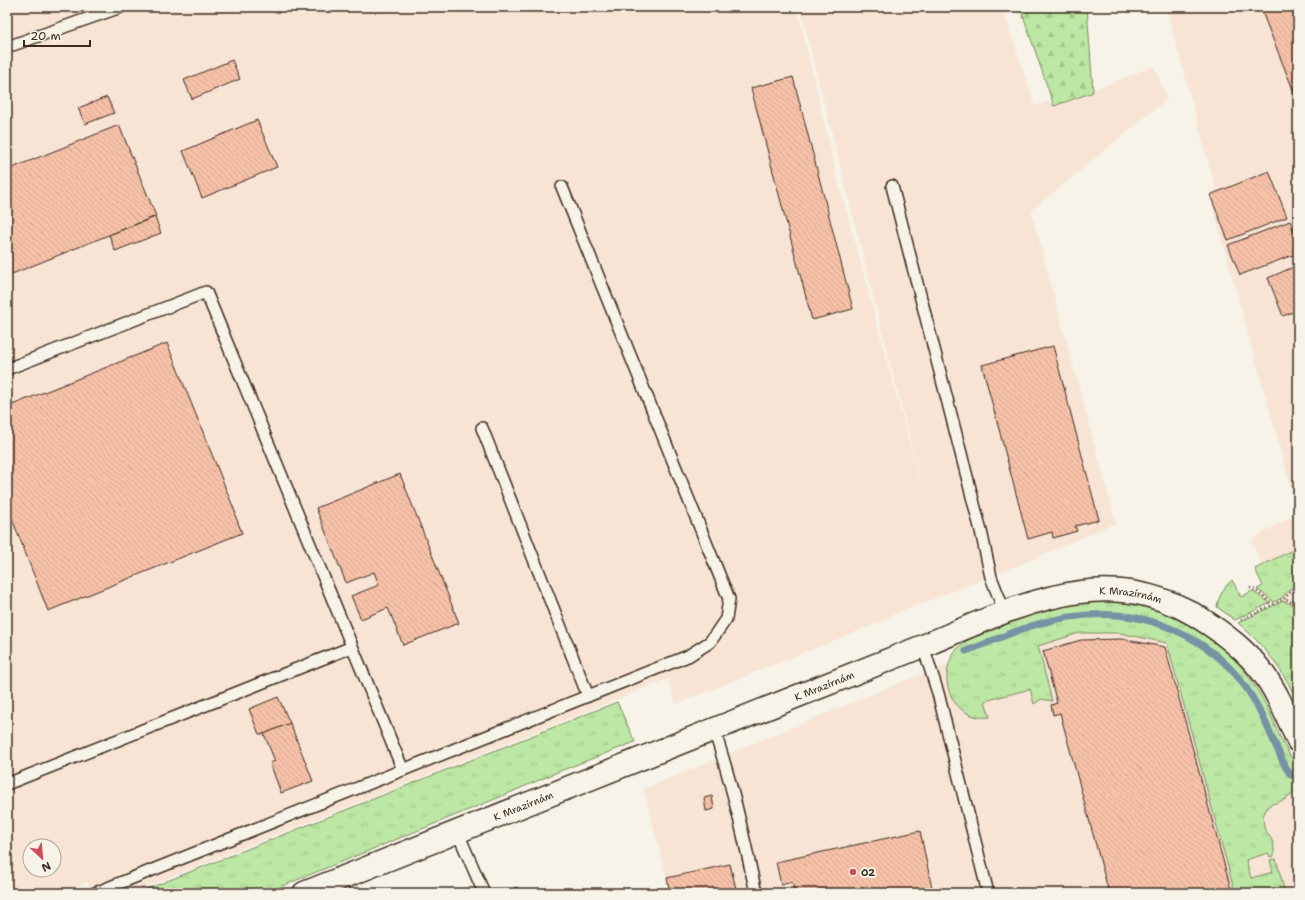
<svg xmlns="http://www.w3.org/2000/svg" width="1305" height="900" font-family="'Shantell Sans',sans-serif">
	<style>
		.built { fill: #f7e4d5; fill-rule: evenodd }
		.grass { fill: url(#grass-tufts); stroke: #7c8861; fill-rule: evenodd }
		.forest { fill: url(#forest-firs); stroke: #7c8861 }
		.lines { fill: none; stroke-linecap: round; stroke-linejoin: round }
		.stream { stroke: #7692a4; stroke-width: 7 }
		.building { fill: url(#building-back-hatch); stroke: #3b2a1e }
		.lane-casing { stroke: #3b2a1e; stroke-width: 14 }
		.street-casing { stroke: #3b2a1e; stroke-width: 25 }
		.path { stroke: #3b2a1e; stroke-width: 2.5; stroke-dasharray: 1 3; stroke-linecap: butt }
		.lane { stroke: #f7f3e8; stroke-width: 11 }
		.street { stroke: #f7f3e8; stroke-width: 22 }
		.poi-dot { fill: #d1495b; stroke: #f7f3e8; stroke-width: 1.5 }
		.labels { text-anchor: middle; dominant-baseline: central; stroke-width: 4; stroke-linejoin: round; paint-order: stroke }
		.street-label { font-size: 10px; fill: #3b2a1e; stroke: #f7f3e8 }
		.poi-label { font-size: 10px; font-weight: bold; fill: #3b2a1e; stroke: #f7f3e8; text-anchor: start }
	</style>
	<defs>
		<pattern id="grass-tufts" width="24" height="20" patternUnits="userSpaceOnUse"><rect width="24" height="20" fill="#bde7a4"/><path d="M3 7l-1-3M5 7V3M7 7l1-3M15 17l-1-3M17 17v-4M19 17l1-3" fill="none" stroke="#a3c68d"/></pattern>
		<pattern id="forest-firs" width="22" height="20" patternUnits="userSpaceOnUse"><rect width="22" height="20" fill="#bde7a4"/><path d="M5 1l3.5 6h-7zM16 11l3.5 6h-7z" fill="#a3c68d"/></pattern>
		<pattern id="building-back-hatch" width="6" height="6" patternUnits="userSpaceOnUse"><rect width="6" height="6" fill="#f6c1a8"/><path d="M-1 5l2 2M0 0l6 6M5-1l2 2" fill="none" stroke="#d4a690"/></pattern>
	</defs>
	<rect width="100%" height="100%" fill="#f7f3e8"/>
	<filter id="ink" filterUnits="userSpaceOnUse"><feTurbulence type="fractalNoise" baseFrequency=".025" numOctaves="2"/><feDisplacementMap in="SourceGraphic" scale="8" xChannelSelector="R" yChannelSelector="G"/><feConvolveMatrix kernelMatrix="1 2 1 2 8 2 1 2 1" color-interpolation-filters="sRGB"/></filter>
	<g filter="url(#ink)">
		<!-- built -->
		<g class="built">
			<path d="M7,7H797L835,169L926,504L800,7H1002L1035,106L1104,86L1154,66L1167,99L1031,211L1116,523L1016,566L888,617V619L676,704L668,679L131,893H92L87,882L60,893H7ZM30,846H54V870H30Z"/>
			<path d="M1166,7H1298V646L1251,540L1298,513L1209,193L1216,190Z"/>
			<path d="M1066,621L1190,645L1287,781L1292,779L1298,795V893H670L644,789L904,681Z"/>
		</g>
		<!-- grass -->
		<g class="grass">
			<path d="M1298,547V580L1282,598L1274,602L1257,589L1263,586L1255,569Z"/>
			<path d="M1232,580L1241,597L1252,591L1270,603L1235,620L1217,607C1218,597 1224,587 1232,580Z"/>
			<path d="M1105,601C1115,602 1126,602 1135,604C1165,610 1193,624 1217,643C1242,662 1257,687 1271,715C1275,724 1278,734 1283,743C1289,756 1302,768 1298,784C1293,800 1281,800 1268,806L1263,816L1264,828C1271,838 1275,843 1274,856L1270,857L1268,853L1246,860L1251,878L1273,872L1270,860L1276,859L1285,893H1235L1167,643L1120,633H1079L1038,646L1052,701L1041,699L1034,704L1030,689L985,701L990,717C949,722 933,670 961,645C970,637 984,633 994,629C1015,621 1037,609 1060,605C1075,603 1090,603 1105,601ZM1084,613C1101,613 1119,612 1136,615C1176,623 1220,650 1245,683C1253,694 1259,708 1265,720C1272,736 1281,751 1286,767H1284C1271,739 1260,708 1242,683C1226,661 1204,646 1180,634C1102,595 1045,622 970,651L969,650C1003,633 1046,618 1084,613Z"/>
			<path d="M1283,601L1298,607V704C1286,673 1263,644 1238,623Z"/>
			<path d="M617,702L635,742L560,771L500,797L265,893H137Z"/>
		</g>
		<!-- forest -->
		<path class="forest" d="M1020,7H1087L1093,92L1054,106Z"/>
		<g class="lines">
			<!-- stream -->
			<path class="stream" d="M966,651C988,643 1009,633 1031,626C1085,609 1137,609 1187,636C1209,648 1229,664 1244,685C1262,709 1272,739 1285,766L1291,775"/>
		</g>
		<!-- building -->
		<g class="building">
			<path d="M1260,7H1298V102Z"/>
			<path d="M232,60L240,79L192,99L184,80Z"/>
			<path d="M793,77L853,309L812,320L751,88Z"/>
			<path d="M107,97L114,113L85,124L78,108Z"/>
			<path d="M257,120L277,167L202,198L183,151Z"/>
			<path d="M119,125L156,216L7,276V170Z"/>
			<path d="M1269,171L1287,217L1228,240L1210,195Z"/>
			<path d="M155,217L161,233L115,251L109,235Z"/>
			<path d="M1290,221L1298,242V253L1240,275L1228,245Z"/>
			<path d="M1298,265V310L1283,316L1268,278Z"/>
			<path d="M167,343L236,514L235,515L242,533L48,611L7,506V407Z"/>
			<path d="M1053,346L1099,520L1075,526L1077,531L1053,538L1052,532L1028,539L982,365Z"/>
			<path d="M400,474L459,623L403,645L388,608L361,619L351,596L379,585L374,572L346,583L316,508Z"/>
			<path d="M1122,639L1165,647L1232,893H1109L1060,713L1053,715L1051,705L1057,703L1043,651L1081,640Z"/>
			<path d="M278,697L290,723L264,734H259L249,709Z"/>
			<path d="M290,723L313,781L281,793L270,763L275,761L264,734Z"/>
			<path d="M712,796L714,809L706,811L704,798Z"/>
			<path d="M920,831L933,893H795L792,882L781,885L776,862Z"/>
			<path d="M730,864L737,893H670L667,878Z"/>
			<path d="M517,887L519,893H502Z"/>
		</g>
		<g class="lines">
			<!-- lane casing -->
			<g class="lane-casing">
				<g id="lane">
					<path d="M7,47L121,7"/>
					<path d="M892,186L981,531L991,577L1005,613"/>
					<path d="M7,369L206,292L403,770"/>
					<path d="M482,428L588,696"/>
					<path d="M923,646L938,693L988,893"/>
					<path d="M714,730C732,783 744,838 756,893"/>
					<path d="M7,784L352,647"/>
					<path d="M457,831L484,893"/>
					<path d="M95,893L688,656L710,642L726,619L729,599L562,187"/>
				</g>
			</g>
			<!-- street casing -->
			<g class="street-casing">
				<g id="street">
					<path id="s1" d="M304,893L923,646C1021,605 1113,555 1212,626C1232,640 1251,655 1265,676C1279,695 1288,719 1298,741"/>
				</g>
			</g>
			<!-- path -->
			<g class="path">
				<path d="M1298,583L1284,599L1298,605"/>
				<path d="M1250,588L1255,590L1273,604"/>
				<path d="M1241,620L1284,599"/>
				<path d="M1293,837L1298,833"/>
			</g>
			<!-- lane -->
			<use href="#lane" class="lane"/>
			<!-- street -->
			<use href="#street" class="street"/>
		</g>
	</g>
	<!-- markers -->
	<circle class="poi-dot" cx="853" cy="872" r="4"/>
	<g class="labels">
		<!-- street labels -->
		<g class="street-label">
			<text stroke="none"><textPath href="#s1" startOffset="884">K Mrazírnám</textPath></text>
			<text stroke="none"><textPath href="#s1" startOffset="560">K Mrazírnám</textPath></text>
			<text stroke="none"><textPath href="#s1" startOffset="236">K Mrazírnám</textPath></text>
		</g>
		<!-- poi labels -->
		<g class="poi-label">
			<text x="861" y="872">O2</text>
		</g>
	</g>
	<!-- margin -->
	<rect width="1305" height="900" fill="none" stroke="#f7f3e8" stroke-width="24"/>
	<rect x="12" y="12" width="1281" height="876" fill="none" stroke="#3b2a1e" stroke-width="1.5" filter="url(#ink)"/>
	<!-- north arrow -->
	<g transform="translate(42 858) rotate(154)"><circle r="19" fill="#f7f3e8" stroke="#aca397"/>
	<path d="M0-3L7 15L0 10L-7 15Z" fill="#d1495b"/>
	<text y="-6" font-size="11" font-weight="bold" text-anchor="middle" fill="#3b2a1e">N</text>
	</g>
	<!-- scale -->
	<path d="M24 40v6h66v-6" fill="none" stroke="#3b2a1e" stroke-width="2"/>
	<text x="30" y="40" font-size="12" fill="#3b2a1e" stroke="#f7f3e8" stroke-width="3" paint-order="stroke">20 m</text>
</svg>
